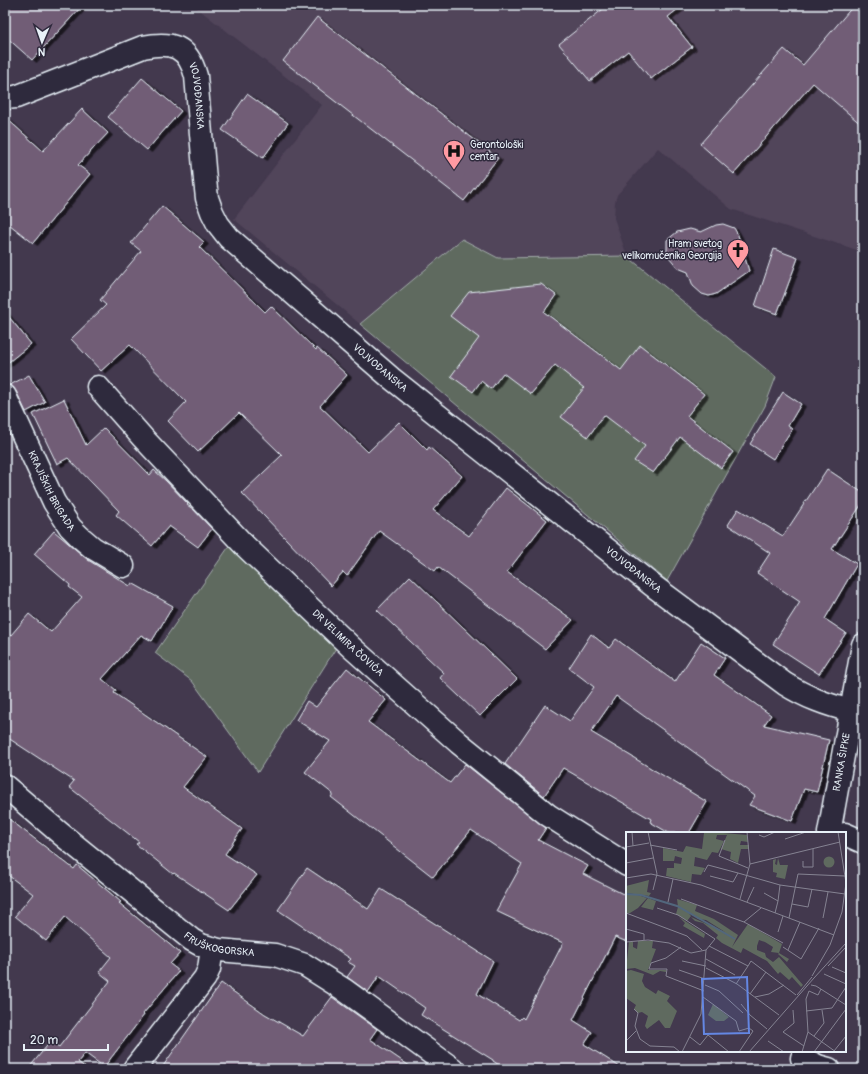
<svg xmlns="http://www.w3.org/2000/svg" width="868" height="1074" font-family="Pangolin,sans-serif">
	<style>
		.built { fill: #51445a }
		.green { fill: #5f6a5f; stroke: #a4aeac }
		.building { fill: #715d76; stroke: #e8f1f8; filter: url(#shadow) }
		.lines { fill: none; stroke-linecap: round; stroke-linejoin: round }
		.minor-casing { stroke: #e8f1f8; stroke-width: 25 }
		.minor { stroke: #2f2a3d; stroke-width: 22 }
		.labels { text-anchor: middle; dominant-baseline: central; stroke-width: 3; stroke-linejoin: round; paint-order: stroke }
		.street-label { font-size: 10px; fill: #e8f1f8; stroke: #2f2a3d }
		.poi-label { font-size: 10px; fill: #e8f1f8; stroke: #2f2a3d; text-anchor: start }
		.inset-river { fill: none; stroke: #52677d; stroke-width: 2 }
		.inset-road { fill: none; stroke: #858392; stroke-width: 1 }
		.view { fill: #6487e3; fill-opacity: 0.15; stroke: #6487e3; stroke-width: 2 }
		.inset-edge { fill: none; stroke: #e8f1f8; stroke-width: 2 }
	</style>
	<defs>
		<filter id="shadow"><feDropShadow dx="4.5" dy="2.5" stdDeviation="0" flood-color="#0009"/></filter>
	</defs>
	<rect width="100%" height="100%" fill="#43394e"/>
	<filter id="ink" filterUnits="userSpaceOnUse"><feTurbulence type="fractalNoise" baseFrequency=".025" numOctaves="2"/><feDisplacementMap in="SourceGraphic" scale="8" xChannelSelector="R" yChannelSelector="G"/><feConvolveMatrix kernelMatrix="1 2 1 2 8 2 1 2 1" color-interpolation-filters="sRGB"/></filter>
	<g filter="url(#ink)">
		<!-- built -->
		<path class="built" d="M193,5H863V252L731,209L658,148L617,195L615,202L614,218L627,256L497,258L462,239L360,324L234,219L322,105Z"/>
		<!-- green -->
		<g class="green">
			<path d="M462,239L498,258L627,256L776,377L765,406L667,581L360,324Z"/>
			<path d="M230,545L336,648L258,772L192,681L155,653Z"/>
		</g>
		<!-- building -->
		<g class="building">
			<path d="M5,5H83L32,60L5,36Z"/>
			<path d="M608,5H683L668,17L692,47L651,79L628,51L590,81L559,44Z"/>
			<path d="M854,5H863V126L813,83L734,174L700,144L784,49L803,65Z"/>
			<path d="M317,17L498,158L464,201L283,61Z"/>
			<path d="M142,78L181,111L147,150L108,117Z"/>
			<path d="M247,94L288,123L263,158L222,130Z"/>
			<path d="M82,109L108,133L78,165L90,174L33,243L5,221V117L43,151Z"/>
			<path d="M162,206L204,242L199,247L265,312L271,306L316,350L317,348L347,375L320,406L368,452L399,422L427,450L429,447L462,476L433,510L469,536L506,488L547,520L507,572L573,620L545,649L438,567L435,571L379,531L347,576L343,572L331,586L242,493L282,455L239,413L198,452L168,421L186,402L130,345L101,371L71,339L106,305L100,300L141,251L131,243Z"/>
			<path d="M723,224L734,228L738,235L749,271L716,294L709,296L702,294L693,286L688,272L678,268L669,257L667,252V240L677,232L690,229L701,232L716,225Z"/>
			<path d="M774,249L798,258L777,314L755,306Z"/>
			<path d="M541,284L556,295L544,312L621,370L640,345L704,394L687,416L733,452L721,468L680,437L653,473L634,461L645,446L604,415L588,437L561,417L584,388L555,365L531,394L503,373L491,389L481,381L473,392L451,376L479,338L450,316L469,292Z"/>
			<path d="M5,312L31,344L5,365Z"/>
			<path d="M29,375L45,402L26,412L16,391L10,385Z"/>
			<path d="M783,392L801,404L788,426L792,429L773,459L750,444Z"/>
			<path d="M64,399L86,445L104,428L150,475L154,470L166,481L188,504L187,505L193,509L212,529L198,547L169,526L152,546L116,515L119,511L68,458L57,464L33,414Z"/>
			<path d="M827,469L863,493V502L832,549L857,564L825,619L846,633L819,674L773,644L800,602L757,573L770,553L728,525L738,509L783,536Z"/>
			<path d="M54,531L88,560L130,586L132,583L173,606L152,641L141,635L102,679L116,690L114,693L207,757L183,787L242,829L225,854L257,875L229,910L174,873L173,874L136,844L139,842L69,787L74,781L5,736V642L29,614L51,632L82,597L69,587L70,585L34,554Z"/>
			<path d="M410,576L517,679L480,716L440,678L444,673L377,610Z"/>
			<path d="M591,634L609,648L616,639L675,682L701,642L725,658L714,675L771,715L764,725L829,740L817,792L804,789L792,821L749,805L755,796L616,696L591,732L707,802L689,833H669L650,822L651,819L563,768L544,796L505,764L545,705L570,721L594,687L569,668Z"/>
			<path d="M347,668L386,700L368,722L450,783L465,764L546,828L538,840L588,866L583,874L627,896V942L615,937L573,1020L592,1032L584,1044L623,1069H505L493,1061V1060L421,1015L425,1008L379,976L368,992L347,977L355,966L348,962L351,959L278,910L307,868L368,909L381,889L493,961L477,994L519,1020L522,1017L524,1019L563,943L496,911L522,864L471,830L433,877L331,797L333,794L305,772L330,741L296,720L307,701L316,707Z"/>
			<path d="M5,816L74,869L77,865L121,902L119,903L180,953L170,964L179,971L143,1014L144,1015L104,1067L85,1053L78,1062L87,1069H28L51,1041L59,1047L110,981L99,972L111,957L65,917L46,941L15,916L33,894L5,873Z"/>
			<path d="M221,983L265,1014L303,1036L332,997L377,1029L370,1039L414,1069H161Z"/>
		</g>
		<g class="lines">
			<!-- minor casing -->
			<g class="minor-casing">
				<g id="minor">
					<path id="s1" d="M5,98L16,97L143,47C172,41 188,46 196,76L205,180L207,198L212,212L218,224L229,238L391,378L652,585L785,684C808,698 825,704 851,711"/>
					<path id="s2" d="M98,387L143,438L245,546L351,647L459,743L548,815L627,865"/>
					<path id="s3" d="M5,396L54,502L70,527L80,537L93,548L123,566"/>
					<path id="s4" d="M5,786L61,834L192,940L201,945L219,950L275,955L305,965L343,989L453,1069"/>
					<path id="s5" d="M829,833L863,645"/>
					<path d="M845,834L863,842"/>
					<path d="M802,1058L818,1066L829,1069"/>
					<path d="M134,1069L205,978L209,969L212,948"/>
				</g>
			</g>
			<!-- minor -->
			<use href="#minor" class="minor"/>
		</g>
	</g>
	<!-- icons -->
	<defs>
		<g id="hospital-pin" transform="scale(1.15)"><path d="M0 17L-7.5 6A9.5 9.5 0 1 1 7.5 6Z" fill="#ff9aa2" stroke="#2f2a3d"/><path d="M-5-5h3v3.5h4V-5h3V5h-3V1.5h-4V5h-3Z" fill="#111"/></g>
		<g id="church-pin" transform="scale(1.15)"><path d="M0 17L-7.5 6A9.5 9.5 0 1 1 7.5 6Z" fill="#ff9aa2" stroke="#2f2a3d"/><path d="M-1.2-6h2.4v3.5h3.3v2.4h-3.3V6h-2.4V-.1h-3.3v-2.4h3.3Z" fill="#111"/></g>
	</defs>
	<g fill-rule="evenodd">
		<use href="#hospital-pin" x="454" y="151"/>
		<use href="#church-pin" x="738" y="250"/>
	</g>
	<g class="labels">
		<!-- street labels -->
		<g class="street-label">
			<text stroke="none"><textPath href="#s1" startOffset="237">VOJVOĐANSKA</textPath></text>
			<text stroke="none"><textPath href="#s1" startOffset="585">VOJVOĐANSKA</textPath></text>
			<text stroke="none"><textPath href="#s3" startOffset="106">KRAJIŠKIH BRIGADA</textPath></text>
			<text stroke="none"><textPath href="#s1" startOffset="909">VOJVOĐANSKA</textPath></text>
			<text stroke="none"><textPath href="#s2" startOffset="358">DR VELIMIRA ČOVIĆA</textPath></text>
			<text stroke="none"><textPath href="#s5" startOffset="72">RANKA ŠIPKE</textPath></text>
			<text stroke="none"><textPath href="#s4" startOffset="270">FRUŠKOGORSKA</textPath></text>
		</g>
		<!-- poi labels -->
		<g class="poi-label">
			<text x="470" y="145">Gerontološki<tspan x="470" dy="12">centar</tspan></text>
			<text x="722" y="244" text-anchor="end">Hram svetog<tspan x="722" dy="12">velikomučenika Georgija</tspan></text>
		</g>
	</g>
	<!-- overview -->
	<g transform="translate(626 832)">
		<rect width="220" height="220" fill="#43394e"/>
		<path d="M86,0L121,3L122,10L115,9L114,13H123V17H115L112,31L104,27L105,20L95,17L101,3H91L90,7L98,9L92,21L86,20L81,28L69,25L68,34L79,36L75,43L66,42L65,50L40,44L41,36H48V31L55,32L56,26L49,24L48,29H37V16L57,20L60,14L76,17L78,1ZM197.5 30a5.5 5.5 0 1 1 11 0a5.5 5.5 0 1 1-11 0ZM152,26L154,33H162L159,47L150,45L151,41L147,40V28L150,27L149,32L151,33ZM23,48L21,60L25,61L23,64L0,61V54ZM9,62L21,66L12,76L4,81H0V63ZM22,66L30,69L27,78L15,75ZM51,67L71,73L69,79L88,87L112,103L106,115L122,92L156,112L153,121L163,127L161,130L152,122L153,121L145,120L147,115L139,110L133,108L131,114V118L139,121L140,125L147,130L153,125L177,153L175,155L166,145L163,148L154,140L152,142L141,129L117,116L115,121L96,111L90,106L92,103L77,91L69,89L65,85L99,100L80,88L72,87L61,79L65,84L61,89L50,82L52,75ZM53,85L79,102L78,106L57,94L59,91ZM12,109H27L26,116L30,117L22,138H40V140L34,139L27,143L9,136L0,137L3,110H7V115L11,117ZM5,138L18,142L16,149L19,155L30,162L32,158L44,164L41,169L51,179L44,196H39L33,188L21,197L19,194L22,184L16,180L12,181L8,177L10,173L0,166V139ZM87,172L103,185L98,189H90L82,183Z" fill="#5f6a5f"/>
		<path class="inset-river" d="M0,62L15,63L51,74L109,107"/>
		<path class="inset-road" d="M6,0L7,14M22,0L31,42L27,58M121,0L124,32M133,3L138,5L149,0M159,7L180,0M99,8L93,24L122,36M24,13L51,18M0,15L23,11M177,29V35H187V17M0,31L27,26M78,40L82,33L112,41L107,50L84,44M112,41L154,53L219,62M0,46L25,42L75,53L208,103M138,61L152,69L149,81M55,67L118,90L135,76M114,67L124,32L214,10M152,69L154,53M42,70L47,47M121,70L128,55M166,72L182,75L186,57M31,76L52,83L89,107L80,118M0,81L61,104L76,118M163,86L172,42L219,44M197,86L202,60M118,90L157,111M0,97L18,102V108M152,100L157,84M0,110L22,108L43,111L65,121L80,118M83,114L122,134L125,129L170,163M55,115L40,126L25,131L23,137H41L40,144L78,159M157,115L175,127L193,96M162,118L174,90M80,127L109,143M56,129L80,134M202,134L220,115M206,135L220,141M80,136L111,152L153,183M53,138L79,147M198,142L220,152M186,144L204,113L216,80L220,51L212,0M188,146L220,111M110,152L122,134M79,153L93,159L117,181M185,153L190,154L220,173M124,162L140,140M171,163L186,145M77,165L110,189L113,199L123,196L127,199L113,220M129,165L143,162L158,153M115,172L124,183L141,197M8,177L12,181L9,194L14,207L24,214L48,215L54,220M167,178L168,191L157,200L178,214M180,179L206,176L220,155M182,200L210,220M188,204L198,191L196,178M64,205L74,213L82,203L103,220M0,209L10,199M142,209L158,220M208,219L220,204M56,220L75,182L80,118M123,220L188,146M176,220L182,200L180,167L183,159L192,163L195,157M188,220L220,177"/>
		<path class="view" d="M121,145L123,201L78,202L76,147Z"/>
		<rect width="220" height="220" class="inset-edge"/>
	</g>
	<!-- margin -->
	<rect width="868" height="1074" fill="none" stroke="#2f2a3d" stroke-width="20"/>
	<rect x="10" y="10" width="848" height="1054" fill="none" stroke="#e8f1f8" stroke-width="1.5" filter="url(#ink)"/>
	<!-- north arrow -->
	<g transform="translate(42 42) rotate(182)" stroke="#2f2a3d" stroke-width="3" paint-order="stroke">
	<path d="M0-3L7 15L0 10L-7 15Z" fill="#e8f1f8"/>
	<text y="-6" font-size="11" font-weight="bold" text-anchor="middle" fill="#e8f1f8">N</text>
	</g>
	<!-- scale -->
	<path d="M24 1044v6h84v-6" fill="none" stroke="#e8f1f8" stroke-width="2"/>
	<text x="30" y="1044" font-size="12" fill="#e8f1f8" stroke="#2f2a3d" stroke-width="3" paint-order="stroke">20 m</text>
</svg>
